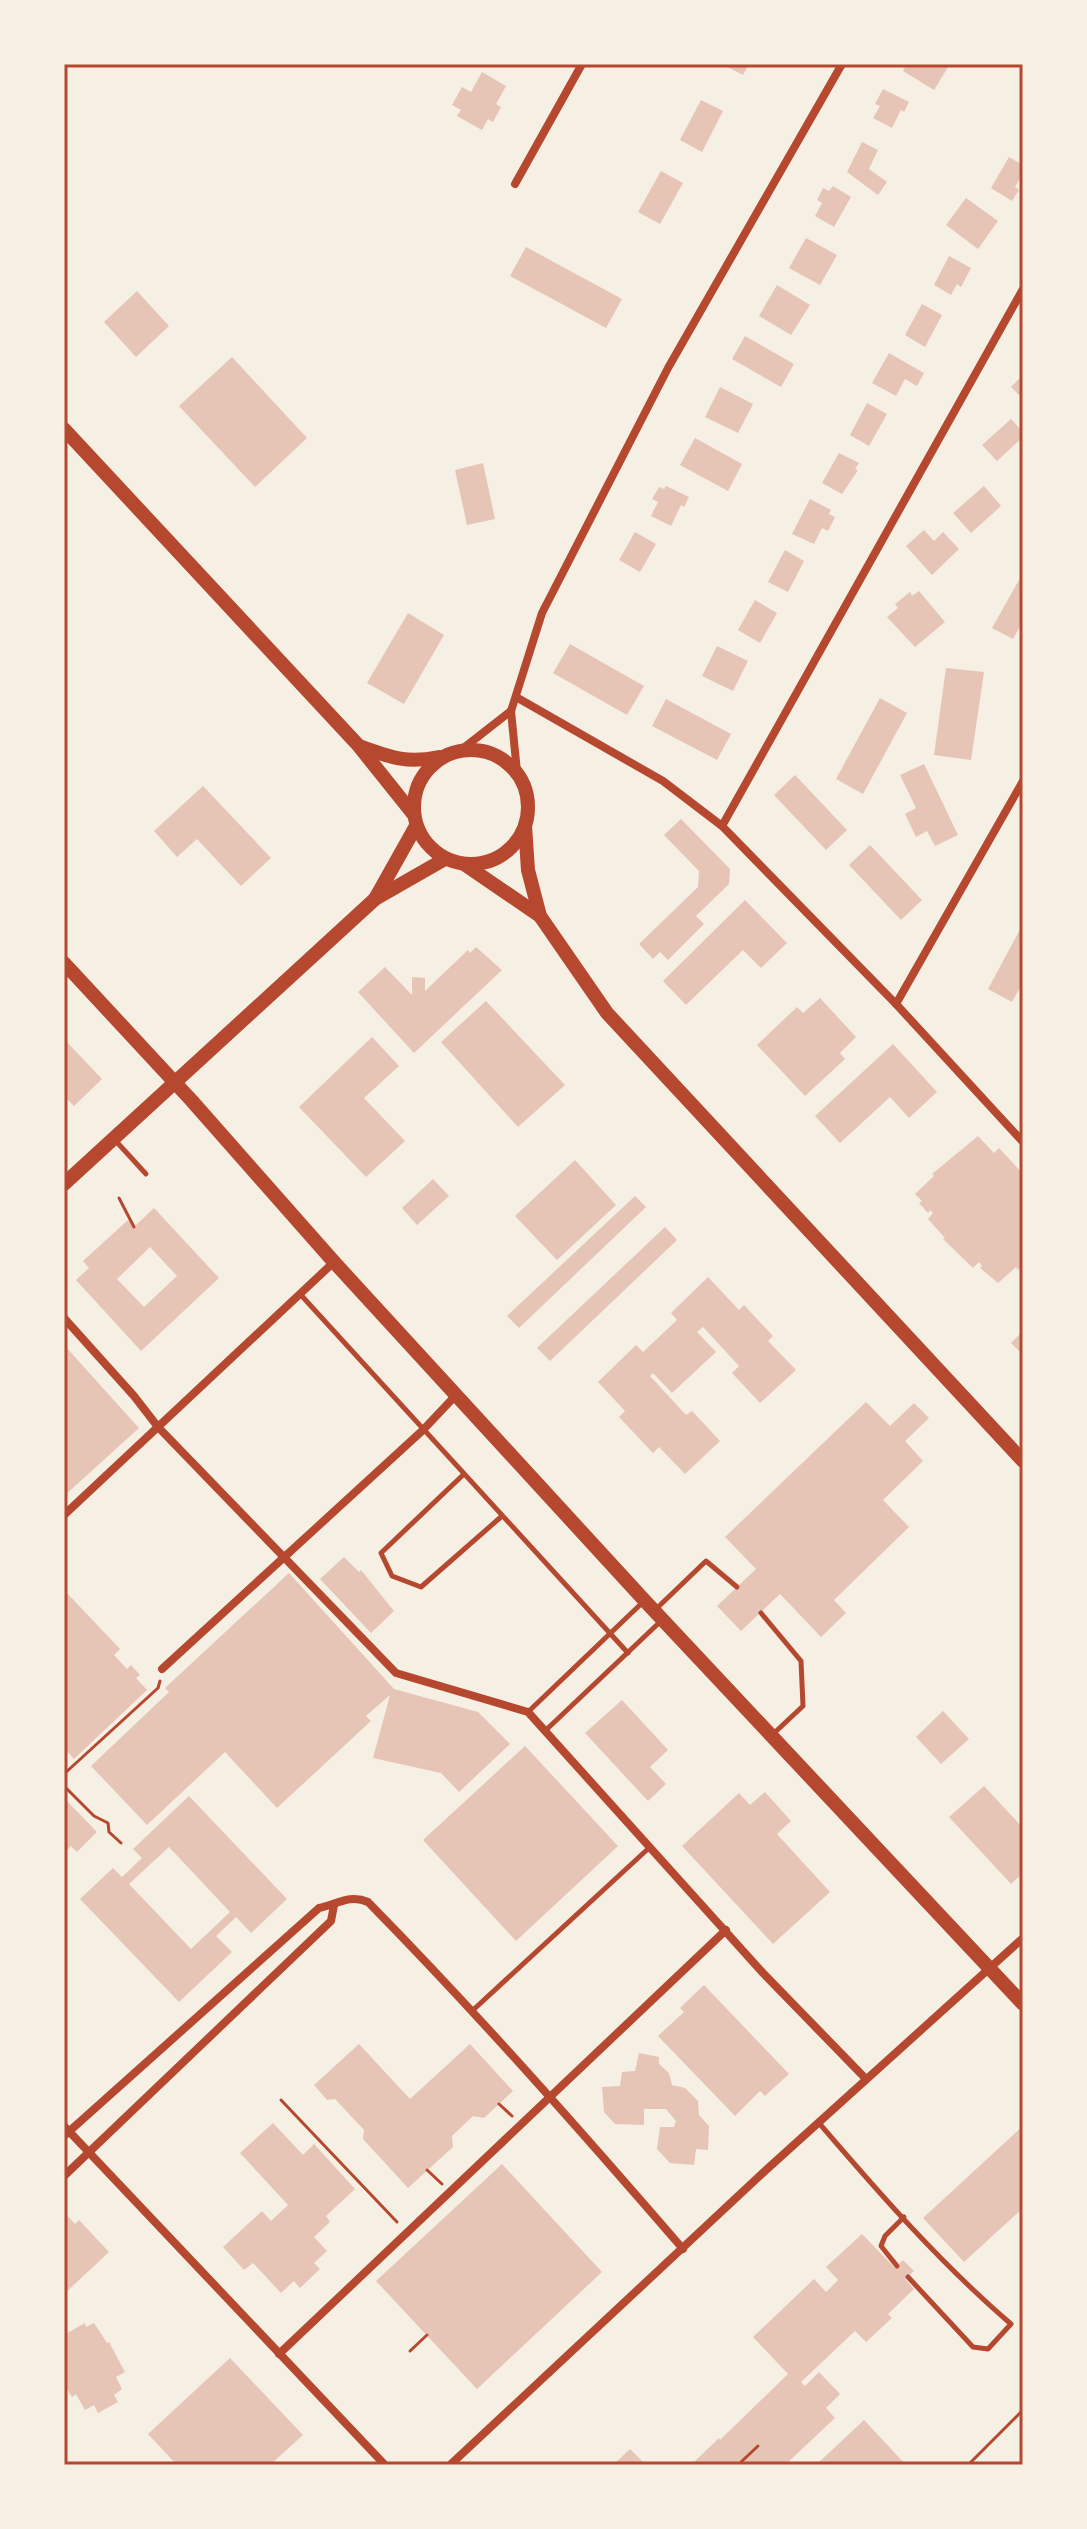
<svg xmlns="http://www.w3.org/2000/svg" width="1087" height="2529" font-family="'Nunito Sans',sans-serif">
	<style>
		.building { fill: #e6c5b7; fill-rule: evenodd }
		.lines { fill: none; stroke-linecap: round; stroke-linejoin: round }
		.path { stroke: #b5482f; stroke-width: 3 }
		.service { stroke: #b5482f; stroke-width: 5 }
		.minor { stroke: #b5482f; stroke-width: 8 }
		.tertiary { stroke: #b5482f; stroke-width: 14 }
		.secondary { stroke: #b5482f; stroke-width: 14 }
		.neatline { fill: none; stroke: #b5482f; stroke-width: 3 }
	</style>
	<rect width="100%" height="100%" fill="#f6efe4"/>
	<!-- building -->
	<g class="building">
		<path d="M722,64H749L743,75Z"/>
		<path d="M907,64H950L934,90L903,71Z"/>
		<path d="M482,72L506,86L496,104L501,107L493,122L488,119L482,130L457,116L461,110L452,105L462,87L471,92Z"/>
		<path d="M883,89L909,102L904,112L901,110L892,128L873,118L880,106L875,104Z"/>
		<path d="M701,100L723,111L702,152L680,140Z"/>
		<path d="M862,142L878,150L869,169L887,182L878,195L847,172Z"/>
		<path d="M1009,157L1023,165V173L1015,187L1019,190L1012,201L991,188Z"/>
		<path d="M661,171L683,183L660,224L638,212Z"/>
		<path d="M833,186L851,197L834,227L815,216L822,203L817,200L823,188L829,191Z"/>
		<path d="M966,198L998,221L978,249L946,225Z"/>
		<path d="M806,238L837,255L820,285L789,268Z"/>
		<path d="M526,247L622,299L606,328L510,276Z"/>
		<path d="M949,256L971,268L961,287L957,284L951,295L934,285Z"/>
		<path d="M777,285L810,305L791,335L759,316Z"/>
		<path d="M137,291L169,326L136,357L104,322Z"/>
		<path d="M922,304L942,315L925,347L905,335Z"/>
		<path d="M745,336L794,364L781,387L732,359Z"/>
		<path d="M889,353L924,373L917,386L905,379L896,396L872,383Z"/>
		<path d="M232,357L307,438L255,487L179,406Z"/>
		<path d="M1023,375V399L1011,387Z"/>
		<path d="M720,387L753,404L738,433L705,417Z"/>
		<path d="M867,403L887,414L869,446L850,435Z"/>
		<path d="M1011,419L1023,432V437L997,461L982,445Z"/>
		<path d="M695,438L742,464L728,491L680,465Z"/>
		<path d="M839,453L859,463L855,469L858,470L842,494L822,483Z"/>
		<path d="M483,463L495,519L467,525L455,470Z"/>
		<path d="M666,486L689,497L684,507L681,505L671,526L651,516L658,502L652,499L659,487L664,489Z"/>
		<path d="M984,486L1001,506L971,533L953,513Z"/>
		<path d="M810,499L831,510L829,514L835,517L828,531L822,528L814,544L792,534Z"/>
		<path d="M924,530L934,541L943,532L959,549L932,575L906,546Z"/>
		<path d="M635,532L656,544L640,572L619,560Z"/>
		<path d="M785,550L804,561L788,592L768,582Z"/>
		<path d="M1023,573V621L1013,639L992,628Z"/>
		<path d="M919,591L945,622L915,647L887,617L898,608L895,604L910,592L912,596Z"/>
		<path d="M755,600L777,613L760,643L738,630Z"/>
		<path d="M408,613L444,635L404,704L367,683Z"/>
		<path d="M570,644L644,686L627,715L553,673Z"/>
		<path d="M717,646L748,661L733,691L702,676Z"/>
		<path d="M946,668L984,672L971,760L934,755Z"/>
		<path d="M880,698L907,713L863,794L836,779Z"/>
		<path d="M666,699L731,734L717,760L652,726Z"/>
		<path d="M924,764L958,835L935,846L927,831L916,837L905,814L916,808L900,775Z"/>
		<path d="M795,775L847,830L826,850L774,795Z"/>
		<path d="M203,786L271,858L241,886L197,839L177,857L154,831Z"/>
		<path d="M681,819L730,869L729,884L696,916L704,924L668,960L660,952L653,959L639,944L698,887L699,871L664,835Z"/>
		<path d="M870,845L922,900L901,920L849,865Z"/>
		<path d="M745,900L787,943L761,968L743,950L686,1005L663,981Z"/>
		<path d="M1023,924V982L1012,1002L988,989Z"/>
		<path d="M476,947L502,970L414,1053L358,992L385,967L412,995V977L425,978V991L468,950L470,953Z"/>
		<path d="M820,998L856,1037L840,1053L845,1059L805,1096L757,1045L797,1007L803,1013Z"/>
		<path d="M486,1001L565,1085L518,1127L441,1042Z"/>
		<path d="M372,1037L399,1066L364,1098L405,1141L366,1177L299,1107Z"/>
		<path d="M64,1039L102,1079L74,1106L67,1099L64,1102Z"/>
		<path d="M893,1044L937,1092L909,1118L890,1097L840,1143L815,1116Z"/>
		<path d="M978,1136L994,1153L999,1148L1023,1174V1265L1018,1270L1016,1267L998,1283L980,1268L982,1266L979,1262L973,1268L943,1239L945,1238L928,1219L933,1213L930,1210L928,1213L919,1203L922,1201L915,1194L934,1176L932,1174Z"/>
		<path d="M575,1160L616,1205L557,1260L515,1216Z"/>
		<path d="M433,1179L449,1196L417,1225L402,1208Z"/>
		<path d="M635,1196L646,1207L519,1328L507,1316Z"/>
		<path d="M154,1208L219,1278L141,1351L76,1280L89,1268L83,1261L128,1220L134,1227ZM150,1247L177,1276L144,1307L117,1279Z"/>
		<path d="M665,1227L677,1240L550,1361L537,1348Z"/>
		<path d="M708,1277L739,1310L744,1305L773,1336L768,1341L796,1370L760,1403L732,1373L739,1366L703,1327L697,1332L716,1352L672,1393L653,1373L650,1376L686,1415L692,1411L720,1441L685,1474L659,1447L653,1453L619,1417L625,1411L598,1382L636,1345L643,1352L677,1320L671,1313Z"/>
		<path d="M1023,1331V1355L1011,1343Z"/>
		<path d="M64,1345L139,1428L64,1496Z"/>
		<path d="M866,1402L890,1426L914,1403L929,1418L905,1441L923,1461L883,1500L909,1527L834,1600L846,1613L821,1637L780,1594L741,1631L717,1606L756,1569L725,1537Z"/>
		<path d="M344,1557L359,1572L361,1570L394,1611L371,1633L320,1579Z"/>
		<path d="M289,1573L394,1689L478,1712L510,1744L459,1792L441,1773L373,1758L390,1695L366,1716L371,1721L277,1808L225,1752L147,1825L91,1766L169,1692L165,1688Z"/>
		<path d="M64,1590L120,1649L114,1655L127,1669L131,1665L140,1675L136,1678L147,1690L74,1759L64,1748Z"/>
		<path d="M622,1700L668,1750L650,1767L666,1784L648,1801L585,1733Z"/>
		<path d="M943,1711L969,1739L941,1764L916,1737Z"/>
		<path d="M525,1746L618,1846L516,1941L423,1840Z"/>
		<path d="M984,1786L1023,1828V1873L1011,1884L949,1817Z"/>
		<path d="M765,1792L791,1821L777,1834L830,1892L773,1944L682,1846L739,1793L750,1805Z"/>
		<path d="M189,1796L287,1899L251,1933L236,1917L216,1936L232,1952L179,2002L80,1899L113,1868L122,1877L142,1858L133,1849ZM169,1847L230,1912L191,1949L129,1884Z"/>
		<path d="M64,1798L97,1832L77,1852L71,1846L64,1853Z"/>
		<path d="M704,1985L789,2074L765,2096L760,2091L735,2116L658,2036L684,2012L680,2008Z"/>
		<path d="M359,2044L410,2099L470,2044L513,2091L484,2118L473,2116L452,2136L453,2147L408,2188L363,2139L364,2130L335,2099L327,2100L314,2085Z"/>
		<path d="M639,2053L659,2057V2064L669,2073L672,2085L685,2088L698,2101L699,2115L709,2126L708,2150L696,2149L694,2165L670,2163L657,2149L660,2127H674L676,2121L666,2109H644V2125L615,2124L604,2112L602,2087L620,2086L622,2072L635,2071Z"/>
		<path d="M273,2123L303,2155L314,2144L355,2189L326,2216L330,2222L314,2237L327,2251L314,2263L320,2269L300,2288L294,2281L281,2293L253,2263L244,2270L223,2247L262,2211L271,2221L288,2205L240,2153Z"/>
		<path d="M1023,2126V2208L964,2262L923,2218Z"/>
		<path d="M502,2164L602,2272L477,2389L376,2281Z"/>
		<path d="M64,2212L75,2224L79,2220L109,2252L64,2294Z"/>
		<path d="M862,2234L895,2268L903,2260L914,2271L905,2279L914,2289L888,2314L892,2318L866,2342L855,2331L801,2382L805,2386L819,2372L840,2394L826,2408L835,2418L785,2465H691L719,2438L720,2440L788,2374L753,2337L814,2279L826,2292L838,2280L826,2267Z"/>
		<path d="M85,2323L86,2327L94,2323L107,2343L109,2342L125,2372L116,2377L122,2389L114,2395L118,2402L98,2413L94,2405L85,2410L76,2394L72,2397L64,2384V2335Z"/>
		<path d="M230,2358L303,2435L270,2465H177L148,2434Z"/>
		<path d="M864,2420L906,2465H816Z"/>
		<path d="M630,2449L646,2465H613Z"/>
	</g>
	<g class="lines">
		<!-- path -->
		<g class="path">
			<path d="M119,1198L134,1227"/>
			<path d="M64,1774L158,1688L160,1681"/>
			<path d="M64,1786L94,1816L108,1823L109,1832L121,1843"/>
			<path d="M281,2100L397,2222"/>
			<path d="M499,2104L512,2116"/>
			<path d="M427,2170L442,2184"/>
			<path d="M410,2351L427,2335"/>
			<path d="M741,2462L758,2446"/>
			<path d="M968,2465L1023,2410"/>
		</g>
		<!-- service -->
		<g class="service">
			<path d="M114,1139L146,1174"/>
			<path d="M300,1294L628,1653"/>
			<path d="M464,1474L381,1553L392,1576L421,1587L502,1516"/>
			<path d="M655,1610L706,1561L737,1587"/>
			<path d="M761,1613L801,1661L803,1706L772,1735"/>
			<path d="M528,1712L643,1602"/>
			<path d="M546,1730L662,1620"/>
			<path d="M472,2011L650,1847"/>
			<path d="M819,2123C879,2193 941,2264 1011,2324L988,2349L973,2347L908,2277"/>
			<path d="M897,2266L881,2246L885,2236L904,2217"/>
		</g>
		<!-- minor -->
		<g class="minor">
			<path d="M515,184L582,64"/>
			<path d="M516,697L663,781L722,826L896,1004L1023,1142"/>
			<path d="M461,750L511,711"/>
			<path d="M517,772L511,711L542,613L668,368L842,64"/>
			<path d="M722,826L1023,289"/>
			<path d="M896,1004L1023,781"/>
			<path d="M64,1318L134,1396L158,1427L396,1673L528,1712L763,1973L866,2079"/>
			<path d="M64,1515L334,1262"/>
			<path d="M162,1669L423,1430L457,1394"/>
			<path d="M64,2126L385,2465"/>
			<path d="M64,2136L319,1908C337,1904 350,1894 368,1902C477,2013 581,2131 683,2249"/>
			<path d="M64,2176L331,1921L334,1905"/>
			<path d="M279,2354L726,1930"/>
			<path d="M450,2465L766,2170L1023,1938"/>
		</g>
		<!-- tertiary -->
		<path class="tertiary" d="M64,963L192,1101L334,1262L645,1601L1023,2004"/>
		<!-- secondary -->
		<g class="secondary">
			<path d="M64,429L358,745L414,815"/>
			<path d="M359,746C390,757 406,764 439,757"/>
			<circle cx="471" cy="807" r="57"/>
			<path d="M525,826L528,870L540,916L607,1013L1023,1461"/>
			<path d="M464,864L540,916"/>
			<path d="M375,899L416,826"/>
			<path d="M64,1184L375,899L445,859"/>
		</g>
	</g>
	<!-- border -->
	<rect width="1087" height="2529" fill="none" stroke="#f6efe4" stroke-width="132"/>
	<rect x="66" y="66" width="955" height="2397" class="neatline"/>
</svg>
